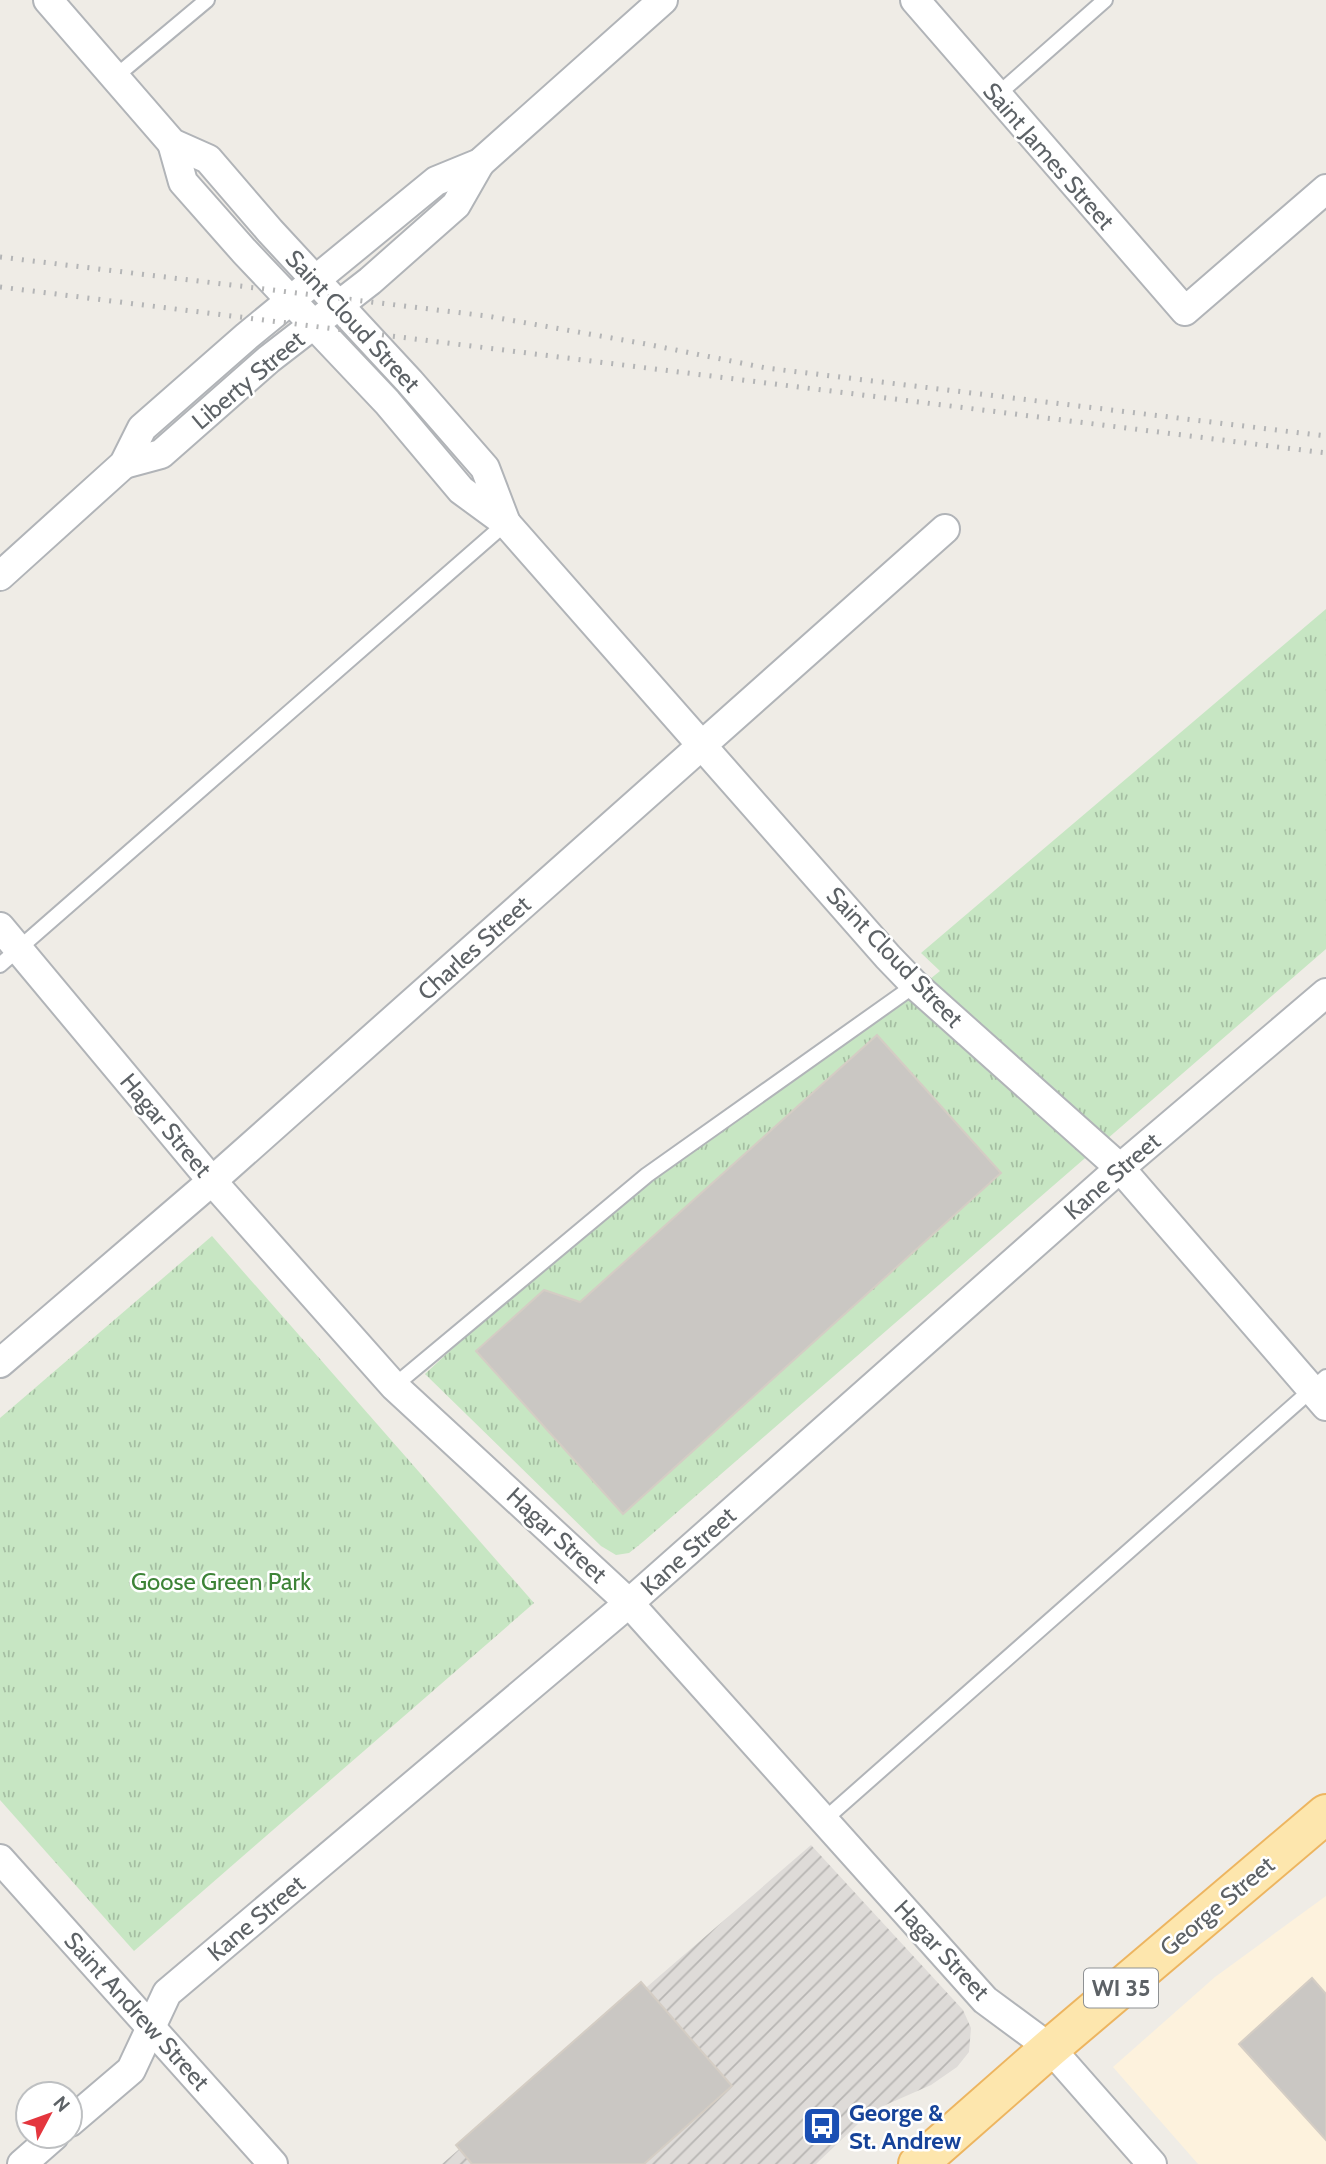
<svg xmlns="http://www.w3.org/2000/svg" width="1326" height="2164" font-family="Cabin,sans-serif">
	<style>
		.commercial { fill: #fdf2dd }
		.industrial { fill: url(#industrial-furrows) }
		.park { fill: url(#park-tufts) }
		.building { fill: #cac7c3; stroke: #d4cdc4; stroke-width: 2 }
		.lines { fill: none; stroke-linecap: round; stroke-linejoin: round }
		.service-casing { stroke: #b1b4b8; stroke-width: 18 }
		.minor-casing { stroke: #b1b4b8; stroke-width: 32 }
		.primary-casing { stroke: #edb560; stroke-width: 42 }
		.service { stroke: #fff; stroke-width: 14 }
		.minor { stroke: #fff; stroke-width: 28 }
		.primary { stroke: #fde6ad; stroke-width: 38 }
		.rail { stroke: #b4b5b6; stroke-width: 5; stroke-dasharray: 2 9; stroke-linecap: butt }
		.labels { text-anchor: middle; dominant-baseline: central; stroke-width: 5; stroke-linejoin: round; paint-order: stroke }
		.shield { fill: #fff; stroke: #8e9194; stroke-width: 2 }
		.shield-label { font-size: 23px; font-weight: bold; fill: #5d6266 }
		.street-label { font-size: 24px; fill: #5d6266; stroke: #fff }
		.park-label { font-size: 24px; fill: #3d8337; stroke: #fff }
		.transit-label { font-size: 24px; font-weight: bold; fill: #164399; stroke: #fff; text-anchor: start }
	</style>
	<defs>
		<pattern id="industrial-furrows" width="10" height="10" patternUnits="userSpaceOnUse" patternTransform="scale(1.75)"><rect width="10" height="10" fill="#dedbd8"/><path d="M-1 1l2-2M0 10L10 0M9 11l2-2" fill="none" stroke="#b7b5b3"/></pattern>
		<pattern id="park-tufts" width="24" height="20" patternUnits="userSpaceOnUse" patternTransform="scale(1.75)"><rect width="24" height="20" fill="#c7e6c3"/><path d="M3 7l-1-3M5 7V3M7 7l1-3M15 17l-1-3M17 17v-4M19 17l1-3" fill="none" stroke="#a5bea2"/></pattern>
	</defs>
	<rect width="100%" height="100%" fill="#efece6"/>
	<!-- commercial -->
	<path class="commercial" d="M1326,1896V2164H1198L1113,2067L1215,1977Z"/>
	<!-- industrial -->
	<path class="industrial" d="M811,1845L963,2010L971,2028L969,2052L957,2067L931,2085L881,2107L859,2123L816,2164H442Z"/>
	<!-- park -->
	<g class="park">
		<path d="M1326,609V949L644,1541L629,1553L616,1555L601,1546L425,1374C493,1310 564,1247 638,1189C736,1113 844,1050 940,971L921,953Z"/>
		<path d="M212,1236L534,1603L134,1951L0,1800V1418Z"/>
	</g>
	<!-- building -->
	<g class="building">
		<path d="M877,1035L1001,1173L623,1514L476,1351L544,1290L580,1302Z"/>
		<path d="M1312,1978L1326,1994V2140L1239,2044Z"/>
		<path d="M641,1982L732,2086L644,2164H472L456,2145Z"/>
	</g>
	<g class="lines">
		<!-- service casing -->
		<g class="service-casing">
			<g id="service">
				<path d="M115,77L207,0"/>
				<path d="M996,96L1105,0"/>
				<path d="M0,965L506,523"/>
				<path d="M394,1386L647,1175L915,985"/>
				<path d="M824,1820L1326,1377"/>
			</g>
		</g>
		<!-- minor casing -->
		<g class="minor-casing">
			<g id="minor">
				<path d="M48,0L172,143L208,159L270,231L410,382L485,468L506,523"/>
				<path d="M915,0L1185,311L1326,189"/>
				<path d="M172,143L183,182L244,251L387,402L461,490L506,523L888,957L915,985L1120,1168L1326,1406"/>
				<path d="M124,464L161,454L269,359L370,281L456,205L480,163"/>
				<path d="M0,576L124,464L142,428L247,336L436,181L480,163L663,0"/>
				<path d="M0,927L212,1181L394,1386L629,1603L985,2000L1050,2048L1152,2164"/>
				<path d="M0,1363L212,1181L945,529"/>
				<path d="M0,1859L273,2164"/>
				<path d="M70,2122L131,2070L167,1993L629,1603L1120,1168L1326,993"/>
				<path d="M22,2164L54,2136"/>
			</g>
		</g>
		<!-- primary casing -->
		<g class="primary-casing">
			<path id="primary" d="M918,2164L1050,2048L1326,1814"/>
		</g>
		<!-- service -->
		<use href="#service" class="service"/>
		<!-- minor -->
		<use href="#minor" class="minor"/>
		<!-- primary -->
		<use href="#primary" class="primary"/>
		<!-- rail -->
		<g class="rail">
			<path d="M0,257L487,316L646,344L766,368L1326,436"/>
			<path d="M0,287L1326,453"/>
		</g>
	</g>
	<!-- icons -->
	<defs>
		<g id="bus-square" transform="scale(2.0125)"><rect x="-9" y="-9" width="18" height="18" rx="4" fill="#1a4fb4" stroke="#fff"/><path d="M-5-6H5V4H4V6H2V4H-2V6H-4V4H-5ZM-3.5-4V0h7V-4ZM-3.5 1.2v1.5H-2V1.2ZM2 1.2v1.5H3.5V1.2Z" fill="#fff"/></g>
	</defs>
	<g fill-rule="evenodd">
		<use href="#bus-square" x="822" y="2126"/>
	</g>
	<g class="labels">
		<!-- shield labels -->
		<rect class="shield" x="1084" y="1968.5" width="74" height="39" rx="5"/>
		<g class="shield-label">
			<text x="1121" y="1988">WI 35</text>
		</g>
		<!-- street labels -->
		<g class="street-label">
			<text transform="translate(1049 156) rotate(49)">Saint James Street</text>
			<text transform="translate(353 321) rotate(47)">Saint Cloud Street</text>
			<text transform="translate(248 380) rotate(-40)">Liberty Street</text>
			<text transform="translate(474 948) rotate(-42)">Charles Street</text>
			<text transform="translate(895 957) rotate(46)">Saint Cloud Street</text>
			<text transform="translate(166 1125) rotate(50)">Hagar Street</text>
			<text transform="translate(1112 1176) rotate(-41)">Kane Street</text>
			<text transform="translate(557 1535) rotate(43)">Hagar Street</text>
			<text transform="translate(688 1551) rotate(-42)">Kane Street</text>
			<text transform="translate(1217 1906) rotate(-40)">George Street</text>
			<text transform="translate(256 1918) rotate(-40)">Kane Street</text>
			<text transform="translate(942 1950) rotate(47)">Hagar Street</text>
			<text transform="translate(137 2011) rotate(48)">Saint Andrew Street</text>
		</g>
		<!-- park labels -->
		<g class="park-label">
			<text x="221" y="1581">Goose Green Park</text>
		</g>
		<!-- transit labels -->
		<g class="transit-label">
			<text x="849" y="2112">George &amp;<tspan x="849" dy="28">St. Andrew</tspan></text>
		</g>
	</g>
	<!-- north arrow -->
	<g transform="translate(49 2115) rotate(49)"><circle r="33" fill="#ffffff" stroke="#bec0c2" stroke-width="2"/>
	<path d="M0-5L12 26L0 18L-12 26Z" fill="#e4363e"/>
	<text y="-10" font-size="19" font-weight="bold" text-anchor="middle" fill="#5d6266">N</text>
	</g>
</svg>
